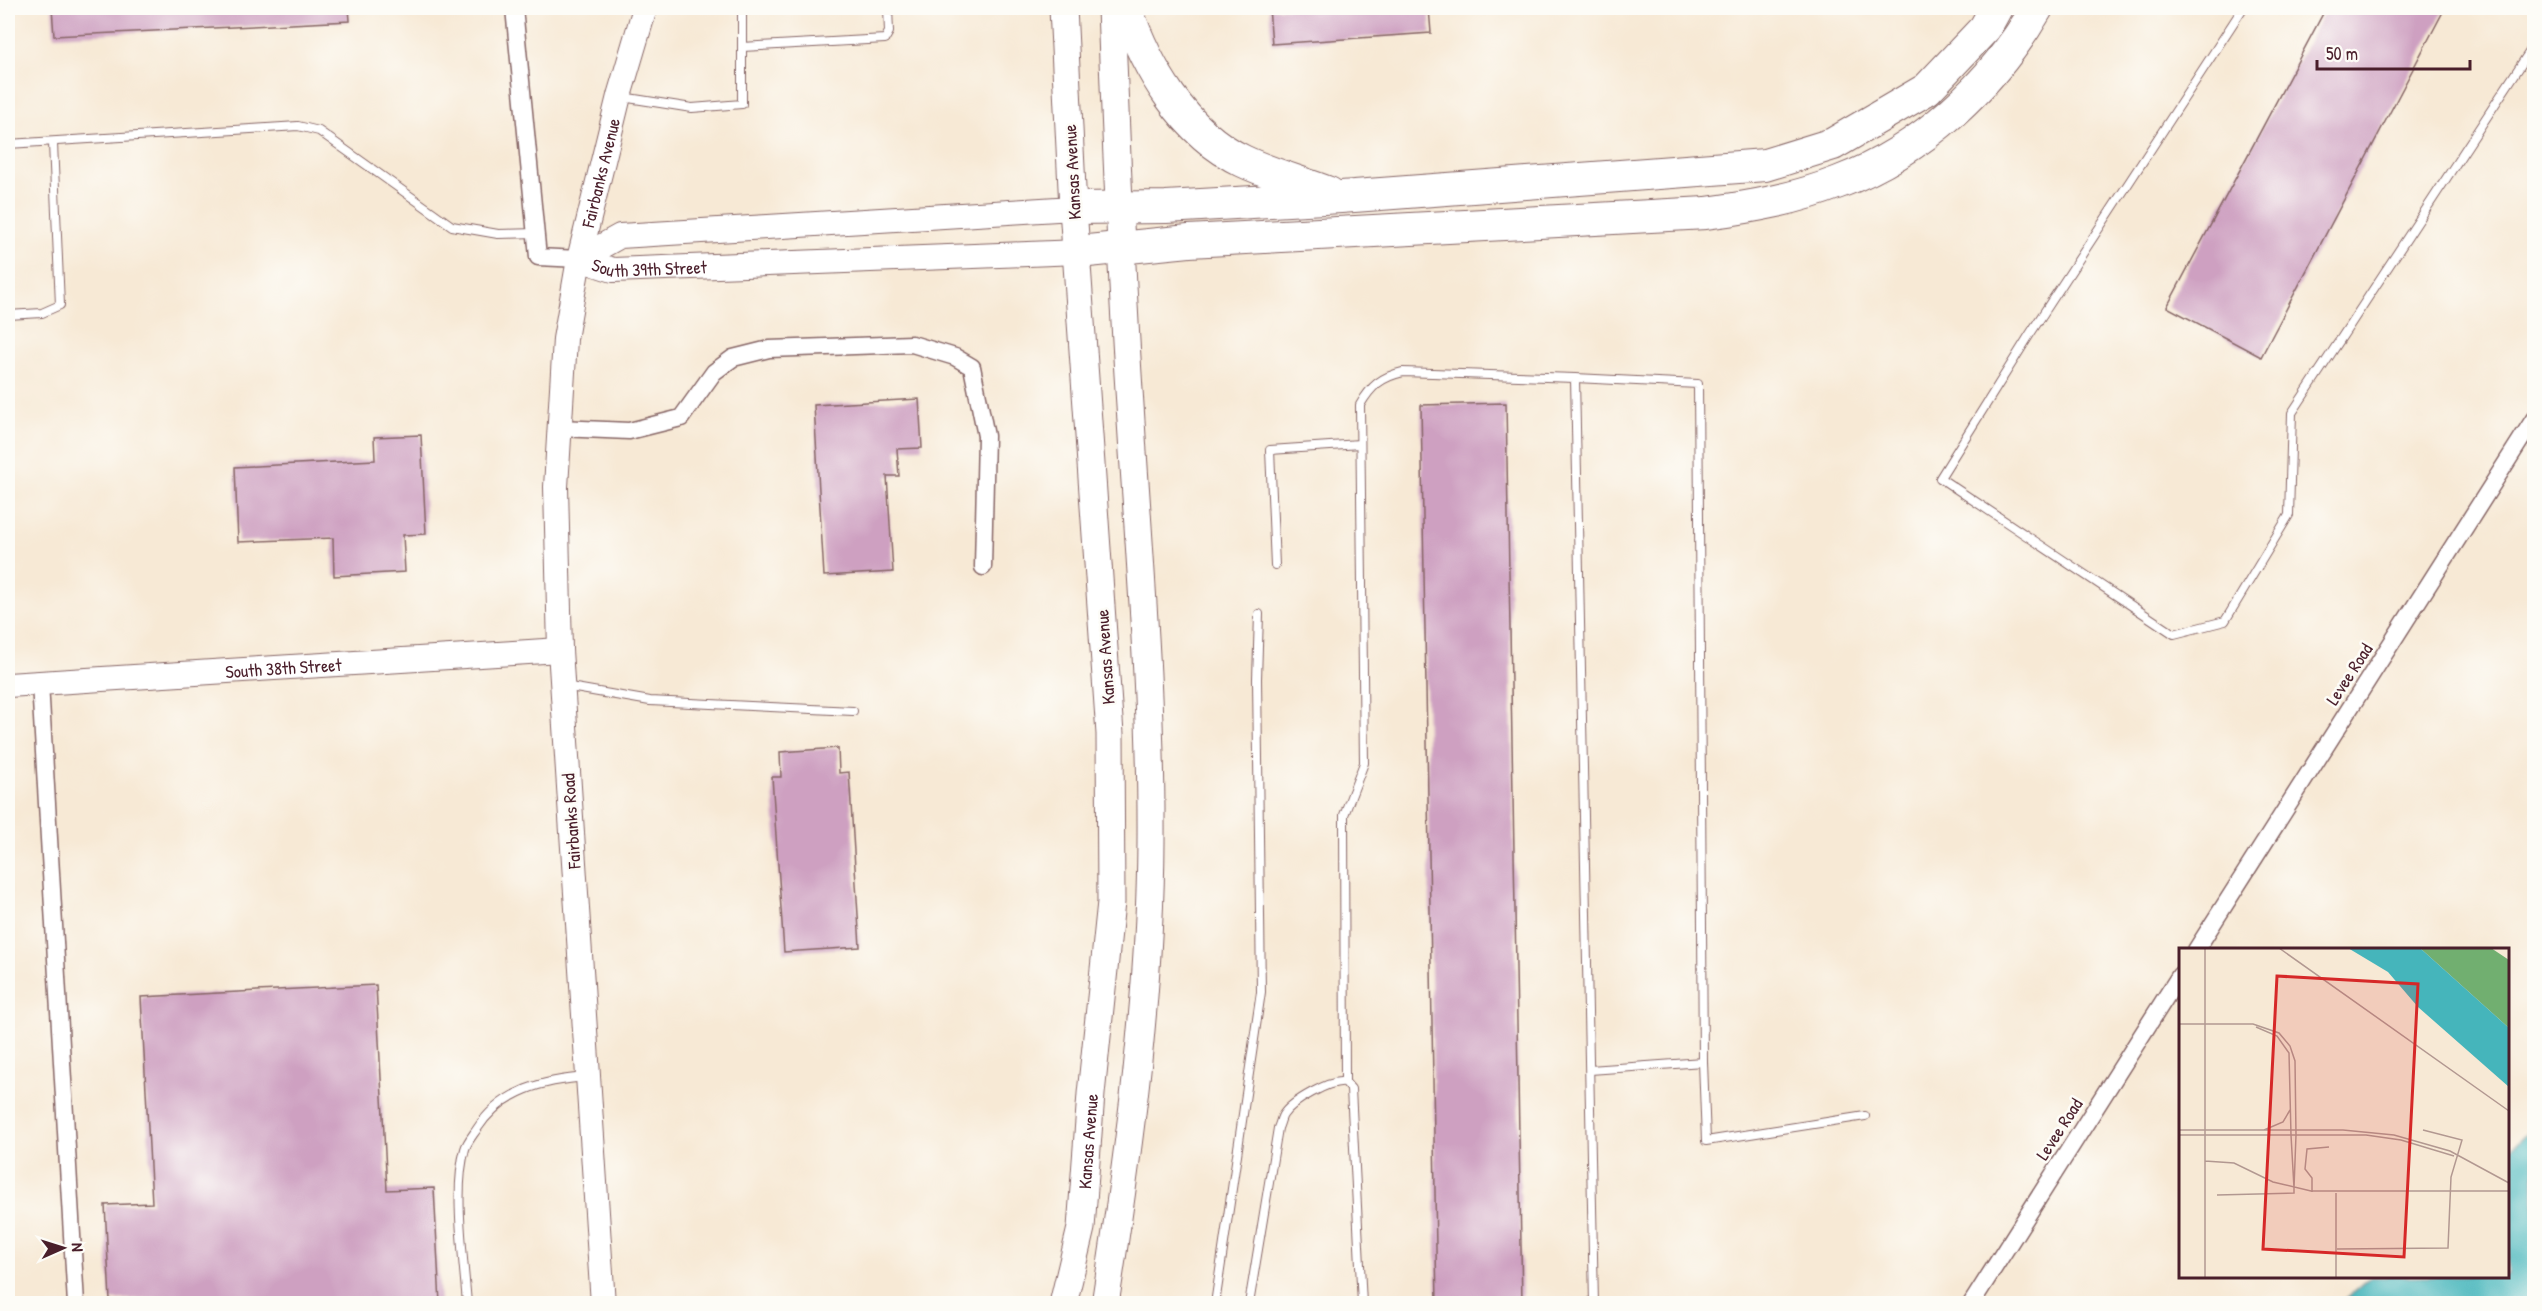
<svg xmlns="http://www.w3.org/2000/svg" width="2542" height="1311" font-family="'Patrick Hand',sans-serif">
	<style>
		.water { fill: #45b5bb; stroke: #486a73; stroke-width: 1.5 }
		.building { fill: #cea0c1 }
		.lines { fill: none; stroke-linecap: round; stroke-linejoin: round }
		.lane-casing { stroke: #876666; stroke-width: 10 }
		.street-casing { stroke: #876666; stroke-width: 19 }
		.secondary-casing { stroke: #876666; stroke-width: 26 }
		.primary-casing { stroke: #876666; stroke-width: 29 }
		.highway-casing { stroke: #876666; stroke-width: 34 }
		.lane { stroke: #fff; stroke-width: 8 }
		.street { stroke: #fff; stroke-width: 16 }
		.secondary { stroke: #fff; stroke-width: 24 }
		.primary { stroke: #fff; stroke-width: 27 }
		.highway { stroke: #fff; stroke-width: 32 }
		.labels { text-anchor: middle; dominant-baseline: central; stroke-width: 5; stroke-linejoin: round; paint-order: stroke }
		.street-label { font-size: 18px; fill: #4a1f2b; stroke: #fdfcf7 }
		.inset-road { fill: none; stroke: #b29891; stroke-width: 1.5 }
		.view { fill: #d62828; fill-opacity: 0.15; stroke: #d62828; stroke-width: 3 }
		.inset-edge { fill: none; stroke: #4a1f2b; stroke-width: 3 }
	</style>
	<rect width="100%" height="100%" fill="#fdfcf7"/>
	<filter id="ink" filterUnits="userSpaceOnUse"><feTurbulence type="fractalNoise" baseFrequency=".0167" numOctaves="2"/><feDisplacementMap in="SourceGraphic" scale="12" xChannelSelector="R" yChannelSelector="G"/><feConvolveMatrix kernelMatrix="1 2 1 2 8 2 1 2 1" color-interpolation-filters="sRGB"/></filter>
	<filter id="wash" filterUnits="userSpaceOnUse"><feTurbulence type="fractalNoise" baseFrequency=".008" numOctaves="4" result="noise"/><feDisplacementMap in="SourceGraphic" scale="24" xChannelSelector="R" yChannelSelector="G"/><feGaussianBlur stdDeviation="1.35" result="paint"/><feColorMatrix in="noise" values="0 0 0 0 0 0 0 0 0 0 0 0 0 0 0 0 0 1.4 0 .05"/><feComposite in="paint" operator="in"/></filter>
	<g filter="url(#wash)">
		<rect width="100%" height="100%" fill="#f7e9d5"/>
		<!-- water -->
		<path class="water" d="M2534,1126V1303H2341L2371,1277L2508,1276V1152Z"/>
		<g id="blocks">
			<!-- building -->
			<g class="building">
				<path d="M52,8H349L350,21L54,36Z"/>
				<path d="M1269,8H1429L1431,33L1272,44Z"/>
				<path d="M2326,8H2445L2261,357L2167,307Z"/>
				<path d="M919,399L922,448L897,449L899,476H887L893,572L824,576L814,405Z"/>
				<path d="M1506,403L1522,1304H1437L1421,405Z"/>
				<path d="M421,435L426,534L403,535L405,572L334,576L333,538L238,542L235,467L375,460L374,437Z"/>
				<path d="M838,748L839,773L849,772L860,947L784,952L772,777H781L780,752Z"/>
				<path d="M376,985L387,1190L434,1188L440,1304H157V1298L110,1300L105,1205L152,1203L141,997Z"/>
			</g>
		</g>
	</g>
	<g filter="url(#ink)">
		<use href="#blocks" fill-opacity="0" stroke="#876666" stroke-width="1.5"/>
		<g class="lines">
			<!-- lane casing -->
			<g class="lane-casing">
				<g id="lane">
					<path d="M2243,8L2030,334L1940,478L2174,634L2225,621L2289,515L2292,413L2534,45"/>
					<path d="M742,47L885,39L889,32L888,8"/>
					<path d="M622,97L692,108L742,104V8"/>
					<path d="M8,144L298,126L319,131L452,226L498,234L536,233"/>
					<path d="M8,315L42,313L60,305L53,143"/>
					<path d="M1575,378L1698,384L1703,1062L1590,1070"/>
					<path d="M1275,565L1270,450L1360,444"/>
					<path d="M564,686L650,701L853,711"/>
					<path d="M1703,1062L1706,1141L1865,1116"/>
					<path d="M1345,1082L1344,815L1364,763L1360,405C1371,386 1381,377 1403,372L1575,378L1594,1304"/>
					<path d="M467,1304C464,1260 453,1190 465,1149C467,1142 473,1135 477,1129C502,1090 544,1080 588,1077"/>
					<path d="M1215,1304L1261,992L1257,679L1259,614"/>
					<path d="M1249,1304L1278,1128C1280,1124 1281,1118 1283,1115C1292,1101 1330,1080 1345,1082L1351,1089L1362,1304"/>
				</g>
			</g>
			<!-- street casing -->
			<g class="street-casing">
				<g id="street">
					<path d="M514,8L538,257L579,259"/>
					<path d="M559,428L629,431L681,418L714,372L733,358L769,349L912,344L955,357L972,367L986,436L983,567"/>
					<path d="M40,683L76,1304"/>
					<path d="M2196,950L2534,419"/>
					<path d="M1971,1304L2180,975"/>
				</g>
			</g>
			<!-- secondary casing -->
			<g class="secondary-casing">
				<g id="secondary">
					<path d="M579,259L620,236L1073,208"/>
					<path id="s1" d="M579,259L613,270L1078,252"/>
					<path id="s2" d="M8,685L560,650"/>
					<path id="s3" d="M603,1304L560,650L556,487L565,339L579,259L619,96L645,8"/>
				</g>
			</g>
			<!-- primary casing -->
			<g class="primary-casing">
				<g id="primary">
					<path id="s4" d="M1063,1304L1081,1228L1091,1094L1111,902L1110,734L1073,208L1063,8"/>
					<path d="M1105,1304C1129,1151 1150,997 1151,842C1152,697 1139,551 1130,405C1121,273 1116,140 1111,8"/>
				</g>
			</g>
			<!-- highway casing -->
			<g class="highway-casing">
				<g id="highway">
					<path d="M1126,8C1146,67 1184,133 1243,161C1270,174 1301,182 1329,193"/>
					<path d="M1073,208L1166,207L1341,197L1765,165L1833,144L1927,89L1985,28L1996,8"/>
					<path d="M1078,252L1189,241L1706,213C1752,207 1796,199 1839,182C1922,151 1994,83 2037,8"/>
				</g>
			</g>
			<!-- lane -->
			<use href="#lane" class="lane"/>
			<!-- street -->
			<use href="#street" class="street"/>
			<!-- secondary -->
			<use href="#secondary" class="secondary"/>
			<!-- primary -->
			<use href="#primary" class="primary"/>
			<!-- highway -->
			<use href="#highway" class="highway"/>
		</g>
	</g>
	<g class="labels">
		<!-- street labels -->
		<g class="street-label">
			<text stroke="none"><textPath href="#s3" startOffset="1137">Fairbanks Avenue</textPath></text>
			<text transform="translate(1072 172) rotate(-93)">Kansas Avenue</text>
			<text stroke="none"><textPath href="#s1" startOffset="72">South 39th Street</textPath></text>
			<text transform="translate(1105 657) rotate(-94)">Kansas Avenue</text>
			<text stroke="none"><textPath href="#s2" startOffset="276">South 38th Street</textPath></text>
			<text transform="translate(2349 674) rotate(-57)">Levee Road</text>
			<text transform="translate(571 821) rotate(-94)">Fairbanks Road</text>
			<text transform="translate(2059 1129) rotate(-57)">Levee Road</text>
			<text stroke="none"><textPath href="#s4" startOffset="165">Kansas Avenue</textPath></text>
		</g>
	</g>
	<!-- overview -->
	<g transform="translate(2179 948)">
		<rect width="330" height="330" fill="#f7e9d5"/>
		<path d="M241,0H312L330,12V80Z" fill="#71af70"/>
		<path d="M169,0H241L330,80V139L239,59L209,24Z" fill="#45b5bb"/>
		<path class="inset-road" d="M26,0V330M100,0L330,163M0,76H74L100,85L111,98L116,113L117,187M77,79L98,88L110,105L112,187M0,182H164L215,187L271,203L330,235M85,182L104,174L111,162M0,187H187L222,192L275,208M112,187L115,240M26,213L55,215L94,234L132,243H330M115,240L117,187M133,244V230L126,221L128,201L150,199M157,245V330M38,247L115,245V240M158,301L269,300L272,229L283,192L244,182"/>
		<path class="view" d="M98,28L239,36L225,309L84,301Z"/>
		<rect width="330" height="330" class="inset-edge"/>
	</g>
	<!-- margin -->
	<rect width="2542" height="1311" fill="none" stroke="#fdfcf7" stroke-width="30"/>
	<!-- north arrow -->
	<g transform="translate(63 1248) rotate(87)" stroke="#fdfcf7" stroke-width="4.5" paint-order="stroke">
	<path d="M0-4.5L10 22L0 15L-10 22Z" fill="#4a1f2b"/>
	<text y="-9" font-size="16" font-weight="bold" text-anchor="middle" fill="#4a1f2b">N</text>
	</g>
	<!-- scale -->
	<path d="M2317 60v9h153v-9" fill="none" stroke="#4a1f2b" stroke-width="3"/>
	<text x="2326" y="60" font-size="18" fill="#4a1f2b" stroke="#fdfcf7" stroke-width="4.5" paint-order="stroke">50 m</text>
</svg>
